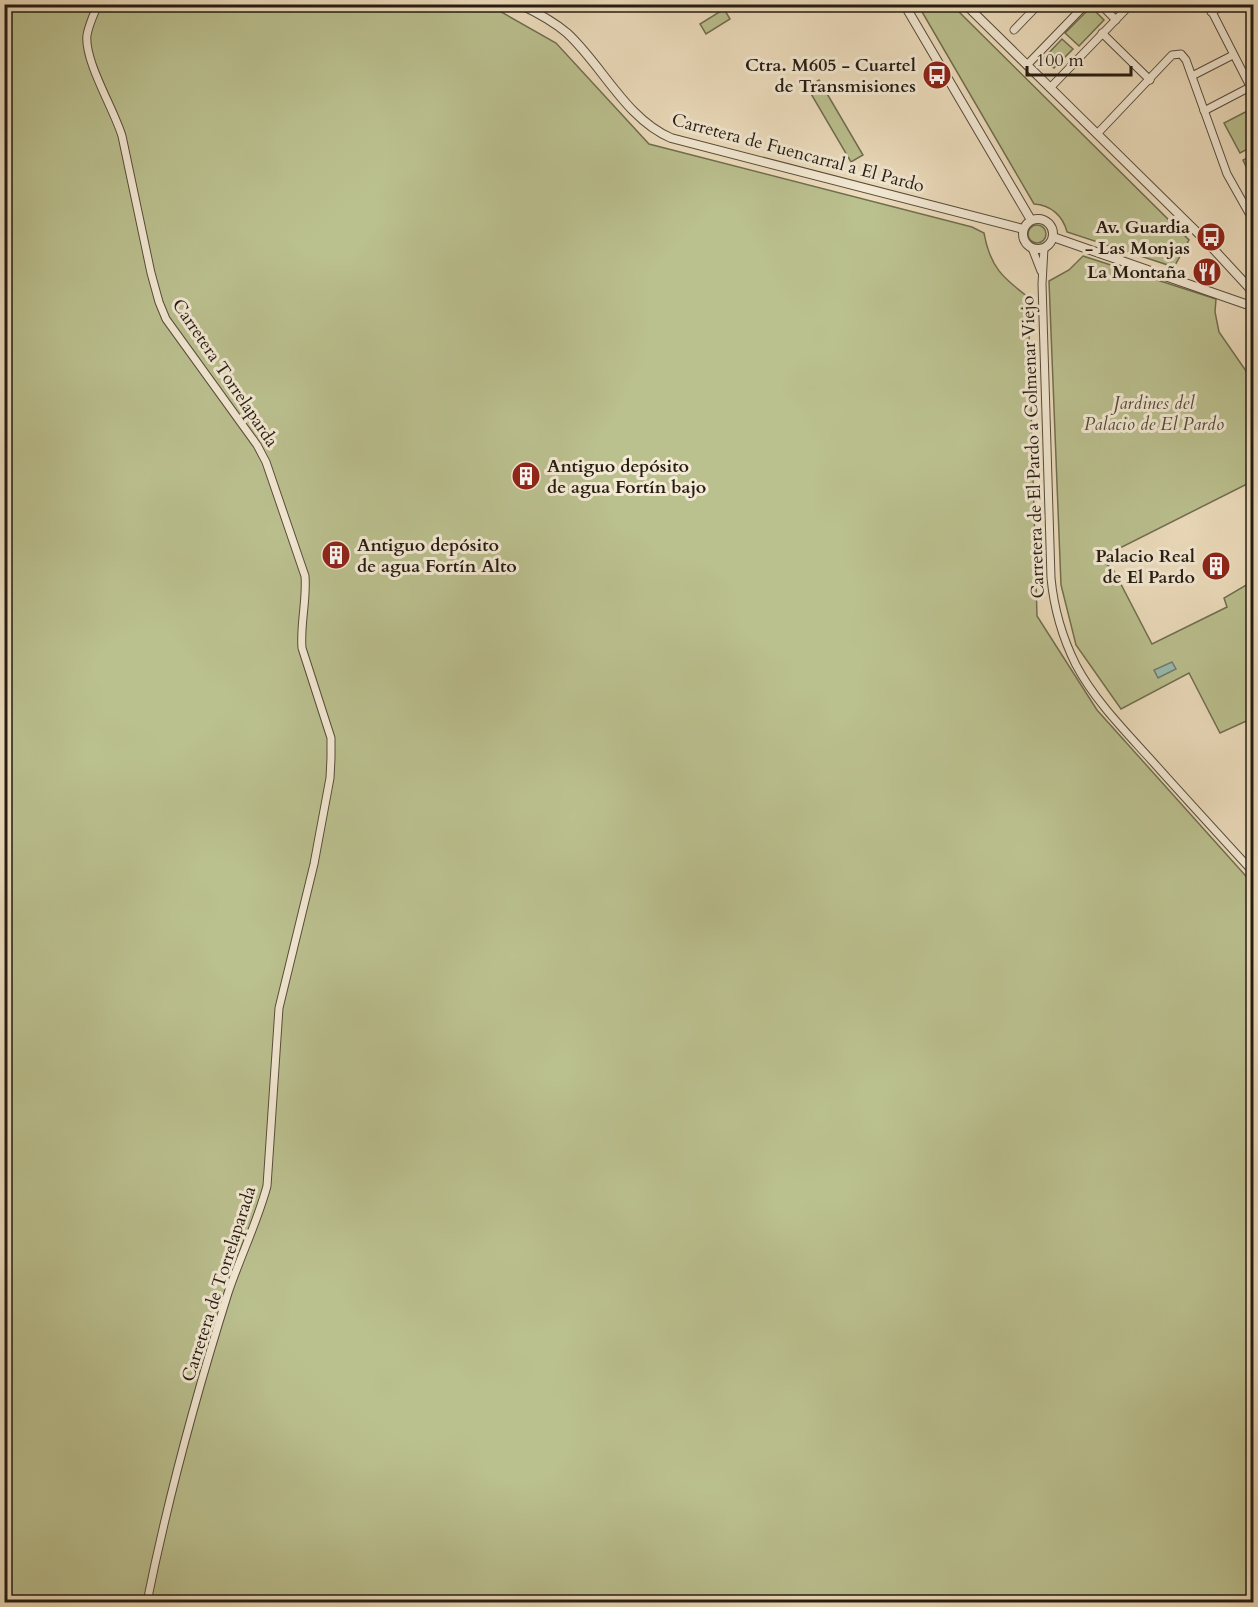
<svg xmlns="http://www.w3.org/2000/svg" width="1258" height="1607" font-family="Cardo,serif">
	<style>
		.green { fill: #bbc08f; stroke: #706e50; stroke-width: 1.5 }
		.water { fill: #99bcb1; stroke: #6b7c71; stroke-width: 1.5 }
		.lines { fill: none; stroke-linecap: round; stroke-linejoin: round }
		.minor-casing { stroke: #574c3c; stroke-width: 9 }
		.tertiary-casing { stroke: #574c3c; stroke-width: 10 }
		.minor { stroke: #f3e9d4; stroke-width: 7 }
		.tertiary { stroke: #f3e9d4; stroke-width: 8 }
		.labels { text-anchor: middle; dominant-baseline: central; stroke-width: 6; stroke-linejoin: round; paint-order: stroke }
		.poi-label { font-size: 18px; font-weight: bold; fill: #251c11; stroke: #f3e9d4; text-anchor: end }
		.street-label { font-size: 18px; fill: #251c11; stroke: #f3e9d4 }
		.park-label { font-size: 18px; font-style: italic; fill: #524d37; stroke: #f3e9d4 }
	</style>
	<rect width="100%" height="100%" fill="#edddbd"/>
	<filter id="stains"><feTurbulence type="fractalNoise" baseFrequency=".00333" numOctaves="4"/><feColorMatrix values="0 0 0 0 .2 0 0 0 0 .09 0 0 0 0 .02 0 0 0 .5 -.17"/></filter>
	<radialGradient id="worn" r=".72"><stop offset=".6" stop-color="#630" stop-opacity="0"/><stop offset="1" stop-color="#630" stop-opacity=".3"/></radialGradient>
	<!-- green -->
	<g class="green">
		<path d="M5,5H489L556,43L649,144L972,227L984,233C990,267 1003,278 1028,297L1037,616L1097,710L1253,884V1602H5Z"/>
		<path d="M918,5H952L1189,240L1174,267L1067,232C1063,216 1051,205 1034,204Z"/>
		<path d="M1091,7L1104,20L1079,46L1065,33Z"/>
		<path d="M724,9L730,19L706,34L700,24Z"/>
		<path d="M1062,39L1073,49L1054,68L1043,59Z"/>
		<path d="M819,80L863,155L851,162L807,87Z"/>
		<path d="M1253,108V146L1240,153L1224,123Z"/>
		<path d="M1253,155V181L1243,160Z"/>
		<circle cx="1037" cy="234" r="9"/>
		<path d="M1083,256L1216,299L1215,312L1219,332L1253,381V481L1106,555V564L1113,569L1152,644L1227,607L1224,598L1253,581V718L1220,733L1189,673L1121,709L1076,645L1061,585L1049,281L1069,270Z"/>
	</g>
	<!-- water -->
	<path class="water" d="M1172,662L1176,669L1158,678L1154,670Z"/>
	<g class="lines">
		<!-- minor casing -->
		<g class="minor-casing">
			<g id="minor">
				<path d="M98,4C94,14 89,24 87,35C84,61 114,109 122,136L151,273L159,302L166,319L257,445L266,462L305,576C307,600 300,624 302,648L331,738V758L330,778L314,864L279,1008L267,1186C257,1223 240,1257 228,1293C196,1395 168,1498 147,1602"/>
				<path d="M1100,4L1116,20"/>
				<path d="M1208,4L1254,94"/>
				<path d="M1211,12L1227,4"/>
				<path d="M1014,30L1039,4"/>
				<path d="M1102,33L1150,80"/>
				<path d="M1027,65L1086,4"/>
				<path d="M1192,76L1233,55"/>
				<path d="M1050,88L1131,4"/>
				<path d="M1204,111L1250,87"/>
				<path d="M1097,134L1172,55L1181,54L1186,60L1227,174L1254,222"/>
				<path d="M1032,248L1041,271"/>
				<path d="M1044,248L1042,284L1051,578C1054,609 1062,637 1076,665C1095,701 1126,732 1153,762C1186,799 1220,836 1254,873"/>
			</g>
		</g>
		<!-- tertiary casing -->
		<g class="tertiary-casing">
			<g id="tertiary">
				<path d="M519,4C536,12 553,21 567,33C602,65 626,119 671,138L1023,229"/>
				<path d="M904,4L1031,220"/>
				<path d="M965,4L1206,241L1254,293"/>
				<circle cx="1038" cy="234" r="15"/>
				<path d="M1053,237L1254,307"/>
			</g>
		</g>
		<!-- minor -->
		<use href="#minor" class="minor"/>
		<!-- tertiary -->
		<use href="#tertiary" class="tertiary"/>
	</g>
	<!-- icons -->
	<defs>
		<g id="bus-disc" transform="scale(1.5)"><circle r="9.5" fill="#8f2418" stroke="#f3e9d4"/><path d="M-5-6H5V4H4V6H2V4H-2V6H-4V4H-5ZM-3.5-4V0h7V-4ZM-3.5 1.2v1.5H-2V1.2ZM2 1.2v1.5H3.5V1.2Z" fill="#fff"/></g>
		<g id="restaurant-disc" transform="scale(1.5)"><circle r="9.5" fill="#8f2418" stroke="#f3e9d4"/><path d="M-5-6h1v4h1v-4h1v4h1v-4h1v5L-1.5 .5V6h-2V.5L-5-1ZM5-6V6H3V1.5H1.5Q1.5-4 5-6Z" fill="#fff"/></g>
		<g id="building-disc" transform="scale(1.5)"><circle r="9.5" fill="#8f2418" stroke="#f3e9d4"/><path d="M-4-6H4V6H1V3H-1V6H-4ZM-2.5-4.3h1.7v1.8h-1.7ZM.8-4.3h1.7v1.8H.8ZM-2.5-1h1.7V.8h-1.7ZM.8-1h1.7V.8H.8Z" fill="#fff"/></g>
	</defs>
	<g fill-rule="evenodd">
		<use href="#bus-disc" x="937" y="75"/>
		<use href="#bus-disc" x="1211" y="237"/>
		<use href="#restaurant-disc" x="1207" y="272"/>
		<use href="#building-disc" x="526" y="476"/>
		<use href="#building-disc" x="336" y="555"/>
		<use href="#building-disc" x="1216" y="566"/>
	</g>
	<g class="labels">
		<!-- poi labels -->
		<g class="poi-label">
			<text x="916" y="65">Ctra. M605 - Cuartel<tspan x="916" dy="21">de Transmisiones</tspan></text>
			<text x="1190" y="227">Av. Guardia<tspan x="1190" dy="21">- Las Monjas</tspan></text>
			<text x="1186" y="272">La Montaña</text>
			<text x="547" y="466" text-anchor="start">Antiguo depósito<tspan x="547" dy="21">de agua Fortín bajo</tspan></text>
			<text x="357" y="545" text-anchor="start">Antiguo depósito<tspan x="357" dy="21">de agua Fortín Alto</tspan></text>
			<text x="1195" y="556">Palacio Real<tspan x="1195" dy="21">de El Pardo</tspan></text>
		</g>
		<!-- street labels -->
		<g class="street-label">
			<text transform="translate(798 153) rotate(15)">Carretera de Fuencarral a El Pardo</text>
			<text transform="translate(225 373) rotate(56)">Carretera Torrelaparda</text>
			<text transform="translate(1033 447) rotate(-92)">Carretera de El Pardo a Colmenar Viejo</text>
			<text transform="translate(219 1284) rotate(-72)">Carretera de Torrelaparada</text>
		</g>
		<!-- park labels -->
		<g class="park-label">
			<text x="1154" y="403">Jardines del<tspan x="1154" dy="21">Palacio de El Pardo</tspan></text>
		</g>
	</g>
	<!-- margin -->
	<rect width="1258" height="1607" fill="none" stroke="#edddbd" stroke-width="24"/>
	<rect x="6" y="6" width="1246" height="1595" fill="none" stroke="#251c11" stroke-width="3"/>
	<rect x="12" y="12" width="1234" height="1583" fill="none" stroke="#251c11" stroke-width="1.5"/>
	<!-- scale -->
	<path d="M1027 66v9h104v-9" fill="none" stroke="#251c11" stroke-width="3"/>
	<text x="1036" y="66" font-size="18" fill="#251c11" stroke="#f3e9d4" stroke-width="4.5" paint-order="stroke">100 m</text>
	<rect width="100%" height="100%" filter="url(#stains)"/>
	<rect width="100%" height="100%" fill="url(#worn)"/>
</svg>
